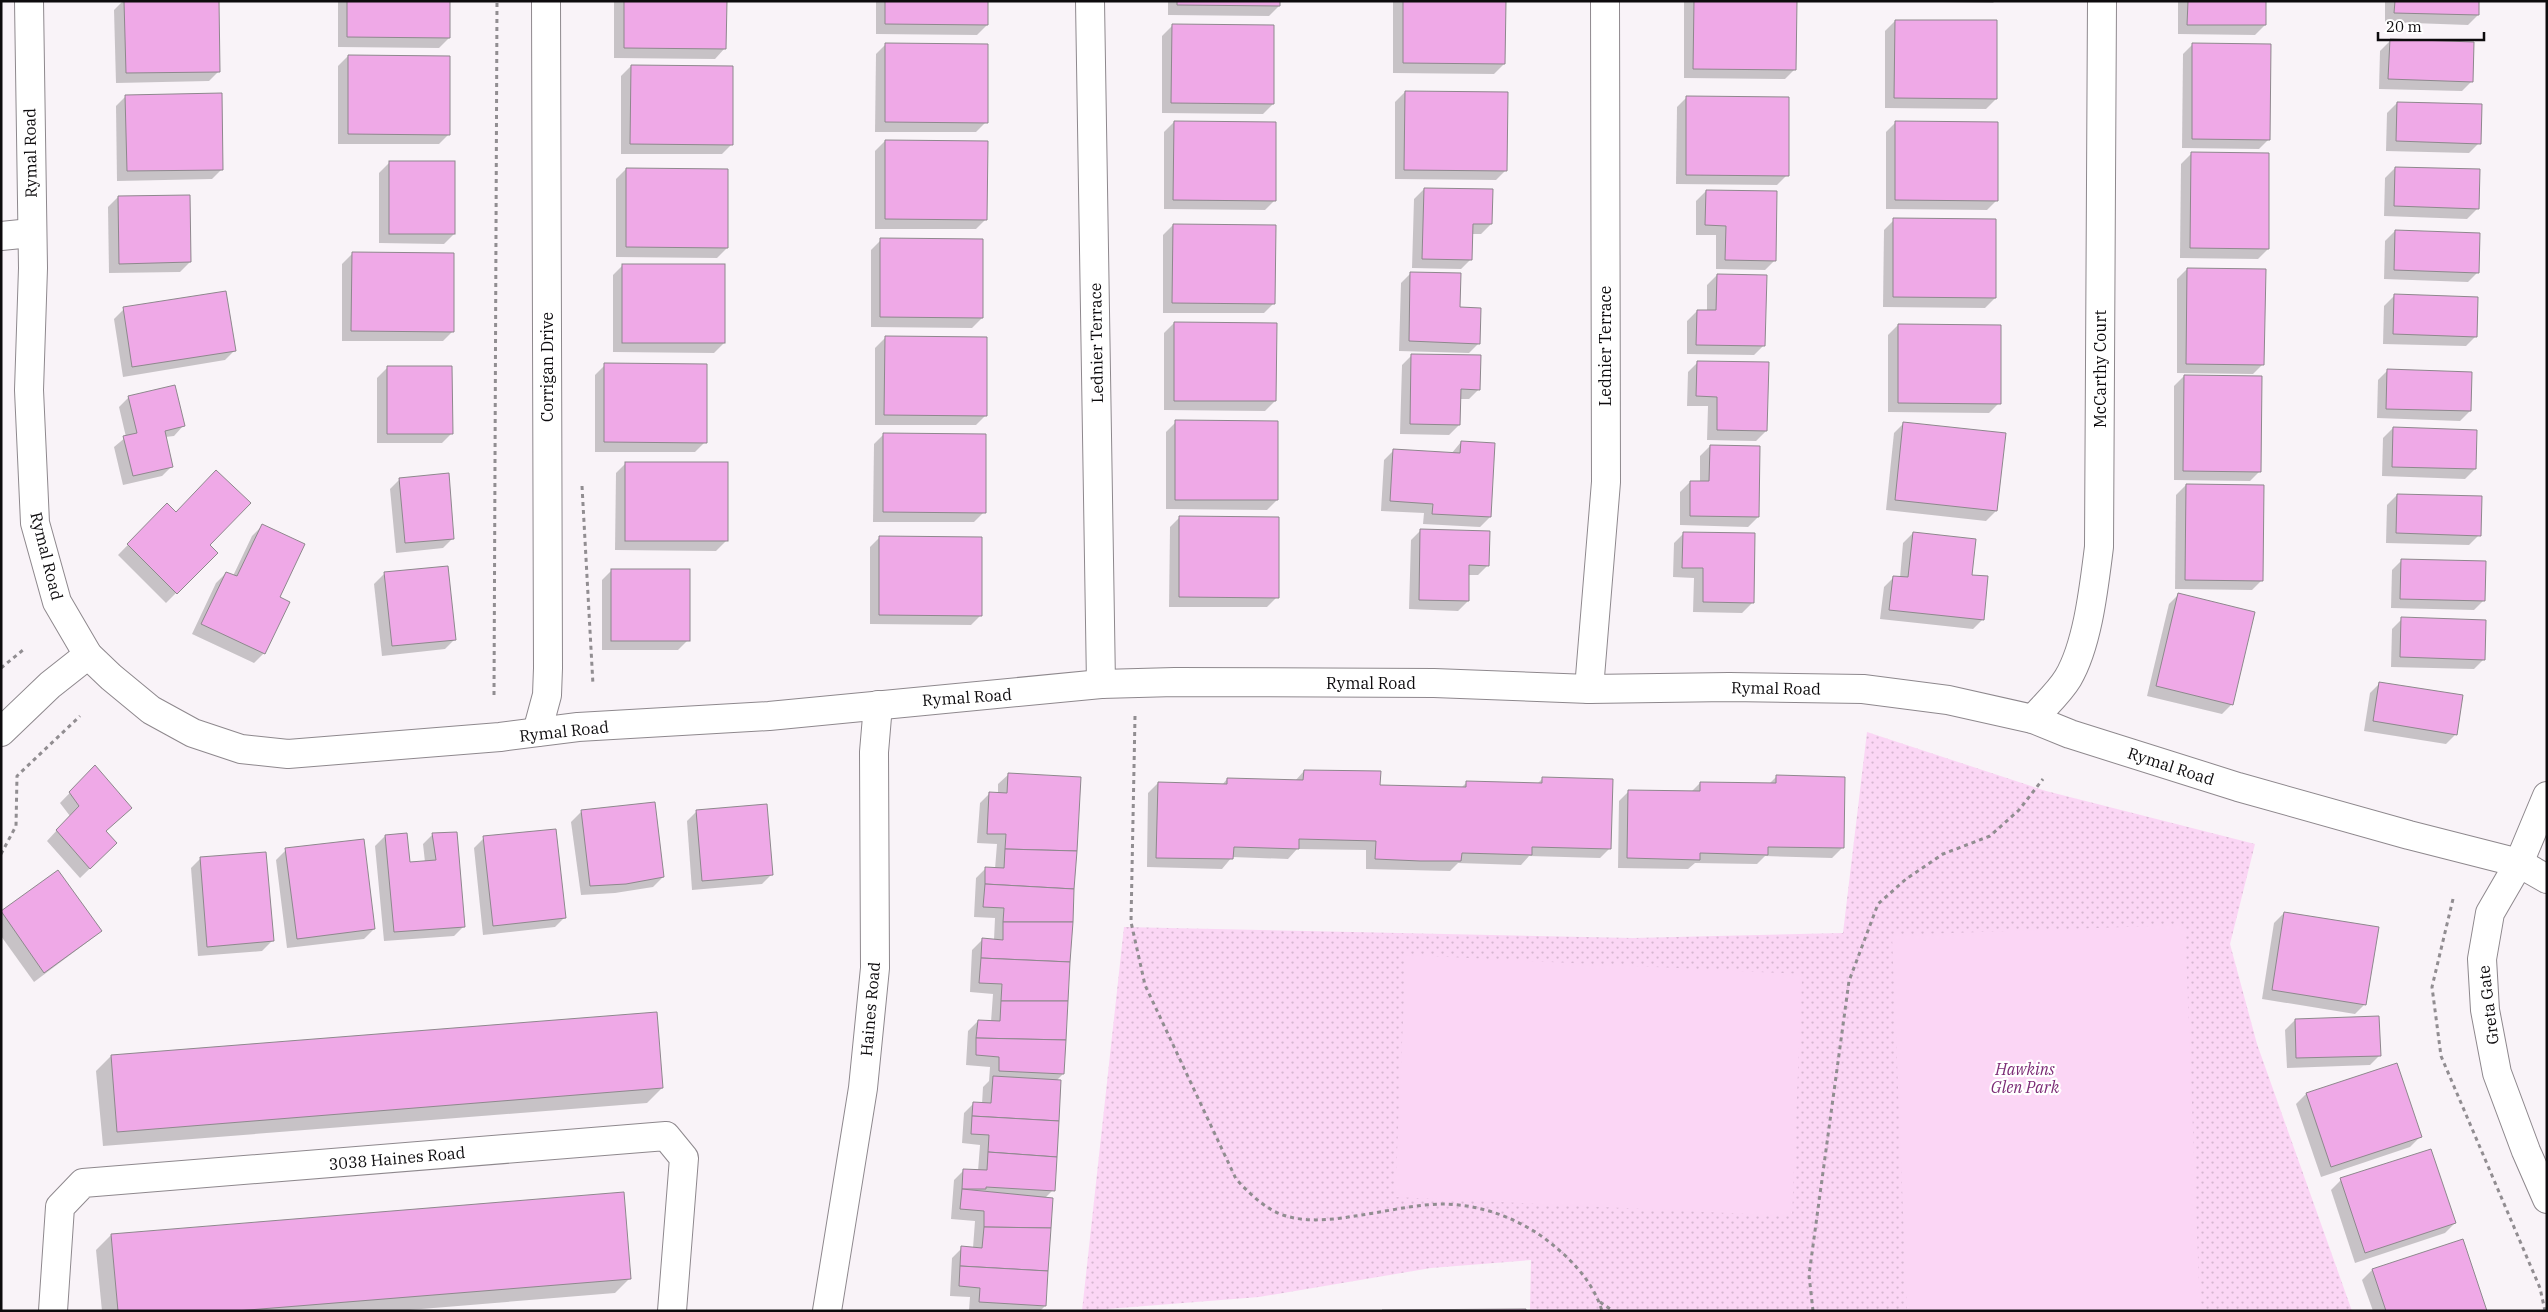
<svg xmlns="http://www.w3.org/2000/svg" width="2548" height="1312" font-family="'IBM Plex Serif',serif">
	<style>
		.grass { fill: url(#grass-dots) }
		.garden { fill: #fbd6f5 }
		.shadow { fill: #0003 }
		.building { fill: #efa9e7; stroke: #8e888d }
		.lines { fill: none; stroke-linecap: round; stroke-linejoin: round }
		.minor-casing { stroke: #8e888d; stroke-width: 30 }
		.path { stroke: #918d91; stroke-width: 3; stroke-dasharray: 4 4; stroke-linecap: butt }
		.minor { stroke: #fff; stroke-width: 28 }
		.labels { text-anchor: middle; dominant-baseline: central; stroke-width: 4.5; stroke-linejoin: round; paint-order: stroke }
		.street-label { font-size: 16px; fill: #0d0b0d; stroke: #fff }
		.park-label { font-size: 16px; font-style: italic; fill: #7b2b75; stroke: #fff }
	</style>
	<defs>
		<pattern id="grass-dots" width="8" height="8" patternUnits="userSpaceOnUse" patternTransform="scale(1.25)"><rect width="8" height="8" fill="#fbd6f5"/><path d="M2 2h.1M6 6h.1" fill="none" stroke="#d6b6d1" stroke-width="1.8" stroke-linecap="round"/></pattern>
	</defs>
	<rect width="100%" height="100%" fill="#f9f3f8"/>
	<!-- grass -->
	<path class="grass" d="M1867,732L2046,791L2255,844L2230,944L2257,1044L2352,1311H1530L1531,1260L1431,1268L1259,1297L1082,1311L1124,927L1633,938L1843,933Z"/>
	<!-- garden -->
	<g class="garden">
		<path d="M2185,925L2200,1311H1907L1892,935Z"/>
		<path d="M1406,955L1802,974L1792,1216L1395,1197Z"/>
	</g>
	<!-- shadow -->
	<g class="shadow">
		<path d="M123,1H218L219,71L209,81L116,83L114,10Z"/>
		<path d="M338,1H449V38L439,48L338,47Z"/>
		<path d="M614,1H725V48L715,59L614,58Z"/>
		<path d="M876,1H987V25L977,35L876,34Z"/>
		<path d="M1168,1H1279V6L1269,16L1168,15Z"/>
		<path d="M1393,1H1505L1504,64L1494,74L1393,73Z"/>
		<path d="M1684,1H1795V69L1785,79L1684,78Z"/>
		<path d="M1892,1H1995L1993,3Z"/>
		<path d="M2178,1H2265V25L2255,35L2178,34Z"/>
		<path d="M2385,1H2478V15L2468,25L2385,22Z"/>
		<path d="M1895,21L1996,99L1986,109L1885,108V31Z"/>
		<path d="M1172,26L1273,104L1263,114L1162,113V36Z"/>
		<path d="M2390,41L2472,81L2462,91L2379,89L2380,51Z"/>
		<path d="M886,44L986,122L976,132H875L876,54Z"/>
		<path d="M2193,44L2269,139L2259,149L2182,148L2183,54Z"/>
		<path d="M348,56L449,134L439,144H338V66Z"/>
		<path d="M631,66L732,144L722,154H621V76Z"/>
		<path d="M1405,92L1506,170L1496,180L1395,179V102Z"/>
		<path d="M126,96L222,169L212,179L117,181L116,106Z"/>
		<path d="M1687,97L1787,175L1777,185L1676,184L1677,107Z"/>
		<path d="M2397,103L2479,143L2469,153L2386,151L2387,113Z"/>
		<path d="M1174,122L1275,200L1265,210L1164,209V132Z"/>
		<path d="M1896,122L1997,200L1987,210L1886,209V132Z"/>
		<path d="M885,141L986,219L976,229H875V151Z"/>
		<path d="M2191,154L2268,249L2258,259L2180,258L2181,164Z"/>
		<path d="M389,163L454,234L444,244L379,243V173Z"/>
		<path d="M2395,168L2477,209L2467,219L2384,216L2385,178Z"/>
		<path d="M626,169L727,248L717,258L616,257V179Z"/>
		<path d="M1424,189L1491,224L1481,234H1472L1471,259L1461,269L1412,268L1414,199Z"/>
		<path d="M1706,191L1775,260L1765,270L1716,269V235H1696V201Z"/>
		<path d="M118,197L190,262L180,272L109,273L108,207Z"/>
		<path d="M1894,220L1995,298L1985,308L1883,307L1884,230Z"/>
		<path d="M1173,225L1274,303L1264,313H1163V235Z"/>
		<path d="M2395,231L2478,272L2468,282L2384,279L2385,241Z"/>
		<path d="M881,240L982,318L972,328L871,327V250Z"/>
		<path d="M352,254L453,331L443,341H342V264Z"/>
		<path d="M623,265L724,343L714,353L613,352V275Z"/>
		<path d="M2187,269L2263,364L2253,374L2177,373V279Z"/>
		<path d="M1411,273L1459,308L1479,343L1469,353L1399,351L1401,283Z"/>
		<path d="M1717,275L1764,345L1754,355L1687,354V321L1697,311H1707V285Z"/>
		<path d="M2394,296L2476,336L2466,346L2383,344L2384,306Z"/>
		<path d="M124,309L235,350L225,360L123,377L114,319Z"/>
		<path d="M1174,323L1275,401L1265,411L1164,410V333Z"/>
		<path d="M1898,325L1999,403L1989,413L1888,412V335Z"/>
		<path d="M885,338L986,415L976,425H875V348Z"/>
		<path d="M1412,355L1479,389L1469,399H1459V425L1449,435L1400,434L1402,365Z"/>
		<path d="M1698,362L1766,431L1756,441L1707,440L1708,406H1687L1688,372Z"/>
		<path d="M605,365L705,442L695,452H595V375Z"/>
		<path d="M387,368L452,433L442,443H377V378Z"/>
		<path d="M2388,370L2470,411L2460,421L2377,418L2378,380Z"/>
		<path d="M2184,376L2260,471L2250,481L2174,480V386Z"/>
		<path d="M129,397L183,426L174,436L165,437L172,466L162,476L123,485L114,447L126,437L119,407Z"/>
		<path d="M1176,422L1277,500L1267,510L1166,509V432Z"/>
		<path d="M1904,423L1996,511L1986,521L1886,510L1894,433Z"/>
		<path d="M2393,428L2475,469L2465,479L2382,476L2383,438Z"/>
		<path d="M884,434L984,512L974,522H873L874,444Z"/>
		<path d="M1461,442L1490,517L1480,527L1423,524L1424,513L1381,511L1384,460L1394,450L1451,454Z"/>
		<path d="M1710,446L1758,517L1748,527L1680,525V492L1690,482H1700V456Z"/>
		<path d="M626,463L726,541L716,551L615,550L616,473Z"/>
		<path d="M400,479L453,538L443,548L396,553L390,489Z"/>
		<path d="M2186,485L2262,580L2252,590L2175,589L2176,495Z"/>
		<path d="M2397,495L2479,535L2469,545L2386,543L2387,505Z"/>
		<path d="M167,505L216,553L166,603L118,555Z"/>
		<path d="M1180,517L1277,597L1267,607H1169L1170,527Z"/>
		<path d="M262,526L279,598L264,653L254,663L192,634L216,583L226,573L233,576L252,536Z"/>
		<path d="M1421,530L1488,565L1478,575H1468V601L1458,611L1409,609L1411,540Z"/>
		<path d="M1684,533L1752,603L1742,613L1693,612L1694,578L1673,577L1674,543Z"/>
		<path d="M1913,533L1971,576L1983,619L1973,629L1880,619L1884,587L1894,577L1900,578L1903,543Z"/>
		<path d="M880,537L981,615L971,625L870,624V547Z"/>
		<path d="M2402,560L2484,600L2474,610L2391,608L2392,570Z"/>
		<path d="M612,570L688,640L678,650H602V580Z"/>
		<path d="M384,574L455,639L445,649L382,656L374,584Z"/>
		<path d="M2179,594L2232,704L2222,714L2147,696L2169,604Z"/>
		<path d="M2402,619L2484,659L2474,669L2391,667L2392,629Z"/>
		<path d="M2380,683L2456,734L2446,744L2364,731L2370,693Z"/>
		<path d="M95,767L120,818L105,832L116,843L80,878L47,841L70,816L60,803Z"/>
		<path d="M1304,771L1379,786L1461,788L1467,782L1537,784L1542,779L1610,848L1600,858L1529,856L1521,865L1458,863L1450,871L1366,869V850L1297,849L1288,859L1232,857L1222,869L1147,867L1148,793L1158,783L1222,785L1227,779L1295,781Z"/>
		<path d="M1009,774L1063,1074L1056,1081L1053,1190L1045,1198V1306L1040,1311H969L970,1297L950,1296L952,1258L962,1248H973L975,1221L951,1219L954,1180L964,1170L978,1171L980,1145L962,1143L964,1113L974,1103L982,1104L983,1087L989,1081L990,1067L966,1065L968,1031L978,1021L991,1022L993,994L970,992L972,950L982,940H994L995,918L974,917L976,878L986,868L995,869L997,844L977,843L980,803L990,793L998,794V784Z"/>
		<path d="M1776,777L1842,848L1832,858L1765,856L1757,864L1695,863L1688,869L1618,868L1619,801L1629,791L1691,792L1700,783L1769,784Z"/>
		<path d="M697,811L772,874L762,884L692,890L687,821Z"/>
		<path d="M581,812L663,877L653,887L615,893L581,895L571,822Z"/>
		<path d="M433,834L464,926L454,936L384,941L375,846L385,836L408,863L425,862L423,844Z"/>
		<path d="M484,838L565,917L555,927L483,935L474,848Z"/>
		<path d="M286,850L374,929L364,939L287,948L276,860Z"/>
		<path d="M201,858L272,941L262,951L198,956L191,868Z"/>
		<path d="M58,872L100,931L90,940L34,982L1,936V913Z"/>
		<path d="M2284,913L2365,1004L2355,1014L2262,999L2274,923Z"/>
		<path d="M2295,1020L2380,1055L2370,1065L2287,1068L2285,1030Z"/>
		<path d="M111,1056L662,1088L647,1103L103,1146L96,1071Z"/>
		<path d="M2396,1065L2420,1137L2410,1147L2321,1177L2296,1104L2306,1094Z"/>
		<path d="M2341,1180L2455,1223L2445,1233L2355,1263L2331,1190Z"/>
		<path d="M111,1235L630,1278L615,1293L397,1311H102L96,1250Z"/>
		<path d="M2372,1270L2485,1311H2373L2362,1280Z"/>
	</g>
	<!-- building -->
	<g class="building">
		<path d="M124,1H219L220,72L126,73Z"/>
		<path d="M347,1H450V38L347,37Z"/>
		<path d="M624,1H727L726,49L624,48Z"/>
		<path d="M885,1H988V25L885,24Z"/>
		<path d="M1177,1H1280V6L1177,5Z"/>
		<path d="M1403,1H1506L1505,64L1403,63Z"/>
		<path d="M1694,1H1797L1796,70L1693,69Z"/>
		<path d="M2188,1H2266V25H2187Z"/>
		<path d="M2395,1H2479V15L2394,13Z"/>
		<path d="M1895,20H1997V99L1894,98Z"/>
		<path d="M1172,24L1274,25V104L1171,103Z"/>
		<path d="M2390,39L2474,42L2473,82L2388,79Z"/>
		<path d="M885,43L988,44V123L885,122Z"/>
		<path d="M2192,43L2271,44L2270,140L2192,139Z"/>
		<path d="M348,55L450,56V135L348,134Z"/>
		<path d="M631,65L733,66V145L630,144Z"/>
		<path d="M1405,91L1508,92L1507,171L1404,170Z"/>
		<path d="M222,93L223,170L127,171L125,95Z"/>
		<path d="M1686,96L1789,97V176L1686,175Z"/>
		<path d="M2397,102L2482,104L2481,144L2396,141Z"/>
		<path d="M1174,121L1276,122V201L1173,200Z"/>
		<path d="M1895,121L1998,122V201L1895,200Z"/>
		<path d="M885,140L988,141L987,220L885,219Z"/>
		<path d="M2191,152L2269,153V249L2190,248Z"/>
		<rect x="389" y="161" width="66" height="73"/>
		<path d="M2395,167L2480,169L2479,209L2394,206Z"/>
		<path d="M626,168L728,169V248L626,247Z"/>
		<path d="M1424,188L1493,189L1492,224H1473L1472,260L1422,259Z"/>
		<path d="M1706,190L1777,191L1776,261L1725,260L1726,226L1705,225Z"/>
		<path d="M190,195L191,262L119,264L118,196Z"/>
		<path d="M1893,218L1996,219V298L1893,297Z"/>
		<path d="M1173,224L1276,225L1275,304L1172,303Z"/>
		<path d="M2395,230L2480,233L2479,273L2394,270Z"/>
		<path d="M880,238L983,239V318L880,317Z"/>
		<path d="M352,252L454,253V332L351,331Z"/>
		<rect x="622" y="264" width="103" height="79"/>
		<path d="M2187,268L2266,269L2264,365L2186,364Z"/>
		<path d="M1410,272L1461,273L1460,307L1481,308L1480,344L1409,341Z"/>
		<path d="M1717,274L1767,275L1765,346L1696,345L1697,310H1716Z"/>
		<path d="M226,291L236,351L132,367L123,307Z"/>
		<path d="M2394,294L2478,297L2477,337L2393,334Z"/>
		<path d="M1174,322L1277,323L1276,401H1174Z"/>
		<path d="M1898,324L2001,325V404L1898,403Z"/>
		<path d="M885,336L987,337V416L884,415Z"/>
		<path d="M1411,354L1481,355L1480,390L1461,389L1460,425L1410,424Z"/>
		<path d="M1697,361L1769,362L1767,431L1717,430V397L1696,396Z"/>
		<path d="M604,363L707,364V443L604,442Z"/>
		<path d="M387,366H452L453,434H387Z"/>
		<path d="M2387,369L2472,372L2471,411L2386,409Z"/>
		<path d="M2184,375L2262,376L2261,472L2183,471Z"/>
		<path d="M175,385L185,426L165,431L173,467L133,476L123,436L137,433L128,396Z"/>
		<path d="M1175,420L1278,421V500H1175Z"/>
		<path d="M1903,422L2006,433L1997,511L1895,500Z"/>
		<path d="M2393,427L2477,430L2476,469L2392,467Z"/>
		<path d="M883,433L986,434V513L883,512Z"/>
		<path d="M1461,441L1495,443L1491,517L1432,514L1433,504L1390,501L1393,449L1460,453Z"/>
		<path d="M1710,445L1760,446L1759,517L1690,516V481H1709Z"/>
		<rect x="625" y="462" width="103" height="79"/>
		<path d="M216,470L251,503L210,545L218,553L177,594L127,544L167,503L176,512Z"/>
		<path d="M449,473L454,539L405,543L399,478Z"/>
		<path d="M2186,484L2264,485L2263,581L2185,580Z"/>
		<path d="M2397,494L2482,496L2481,536L2396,533Z"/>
		<path d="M1179,516L1279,517V598L1179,597Z"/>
		<path d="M262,524L305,544L280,597L290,602L265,654L201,624L226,572L237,576Z"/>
		<path d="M1420,529L1490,531L1489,566L1469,565V601L1419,600Z"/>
		<path d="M1683,532L1755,533L1754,603L1703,602V568H1682Z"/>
		<path d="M1913,532L1976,539L1972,575L1988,576L1984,620L1889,610L1893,576L1908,577Z"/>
		<path d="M879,536L982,537V616L879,615Z"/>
		<path d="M2401,559L2486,561L2485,601L2400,599Z"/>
		<path d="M448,566L456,640L392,646L384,572Z"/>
		<rect x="611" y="569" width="79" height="72"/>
		<path d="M2178,593L2255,612L2233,705L2156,686Z"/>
		<path d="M2401,617L2486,620L2485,660L2400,657Z"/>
		<path d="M2379,682L2463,695L2457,735L2373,721Z"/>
		<path d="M95,765L132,808L106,831L117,843L90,869L56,830L79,806L69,792Z"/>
		<path d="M1304,770L1381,771L1380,785L1466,787V781L1542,783V777L1613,779L1611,849L1532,847V855L1462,853L1461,861H1420L1375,859L1376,841L1299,839V849L1234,847L1233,859L1156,858L1158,782L1227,784V778L1303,780Z"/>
		<path d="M1008,773L1081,777L1077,851L1005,849L1006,834H987L989,792L1007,793Z"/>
		<path d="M1776,775L1845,777L1844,848L1768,847V855L1700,853V860L1627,858L1628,790L1700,791V782L1776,783Z"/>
		<path d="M655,802L664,877L626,884L590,886L581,810Z"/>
		<path d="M767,804L773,875L702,881L696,810Z"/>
		<path d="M556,829L566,918L493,926L483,836Z"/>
		<path d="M457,832L465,927L394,932L385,835L407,833L410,862L436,860L432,833Z"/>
		<path d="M364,839L375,929L297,939L285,848Z"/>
		<path d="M1005,849L1077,851L1074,889L985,884V867L1004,868Z"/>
		<path d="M266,852L274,941L207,947L200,857Z"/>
		<path d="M58,870L102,931L44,973L1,911Z"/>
		<path d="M985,884L1074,889L1073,922H1003L1004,908L983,907Z"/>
		<path d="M2284,912L2379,927L2366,1005L2272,990Z"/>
		<path d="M1003,922H1073L1070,962L981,958L982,938L1003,940Z"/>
		<path d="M981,958L1070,962L1068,1001H1001L1002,984L979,983Z"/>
		<path d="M1001,1001H1068L1066,1040L976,1038L978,1020L1000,1021Z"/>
		<path d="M657,1012L663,1088L117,1132L111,1055Z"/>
		<path d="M2379,1016L2381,1056L2296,1058L2295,1019Z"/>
		<path d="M976,1038L1066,1040L1064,1074L999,1071V1057L976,1055Z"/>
		<path d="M2397,1063L2422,1137L2331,1167L2306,1093Z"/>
		<path d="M993,1076L1061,1080L1059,1121L972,1116L973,1102L991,1103Z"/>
		<path d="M972,1116L1059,1121L1057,1157L988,1152L989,1135L971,1134Z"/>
		<path d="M2431,1149L2456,1223L2365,1253L2340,1178Z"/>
		<path d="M988,1152L1057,1157L1055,1191L986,1187V1189H962L963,1169L987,1170Z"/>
		<path d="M962,1189L1053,1198L1051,1228L984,1227V1211L960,1209Z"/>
		<path d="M624,1192L631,1279L236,1311H118L111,1234Z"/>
		<path d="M984,1227L1051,1228L1048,1271L960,1266L961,1246L982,1248Z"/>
		<path d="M2463,1239L2487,1311H2386L2372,1269Z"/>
		<path d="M960,1266L1048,1271L1046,1306L979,1302L980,1288L959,1286Z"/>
		<path d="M1526,1309V1311H1382V1310Z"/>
	</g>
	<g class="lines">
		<!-- minor casing -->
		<g class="minor-casing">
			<g id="minor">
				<path d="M29,1L33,268L29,390L35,523L57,602L88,655L111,677L151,710L193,733L241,749L288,754L500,737L578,727L769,716L1101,684L1175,682L1434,683L1589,689L1729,687L1863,689L1948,700L2033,719L2070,734L2238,787L2409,835L2519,863L2547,879"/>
				<path d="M1090,1L1101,684"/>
				<path d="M1,236L31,233"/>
				<path d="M1589,689L1606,482L1605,1"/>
				<path d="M2033,719C2044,706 2059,693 2068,678C2088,644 2094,586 2099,547L2102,1"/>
				<path d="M1,732L50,685L88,655"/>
				<path d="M537,732L547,695L548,668L546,1"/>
				<path d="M2547,796L2519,863L2490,913L2482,959L2485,1010L2497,1073L2526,1151L2547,1199"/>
				<path d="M53,1311L60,1207L83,1183L666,1136L684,1158L672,1311"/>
				<path d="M827,1311L863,1088L875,968L874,752L878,705"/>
			</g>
		</g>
		<!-- path -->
		<g class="path">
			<path d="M582,486L593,685"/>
			<path d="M1,668L23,650"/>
			<path d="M494,695L497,1"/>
			<path d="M1135,716L1131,922L1145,985L1236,1179C1249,1193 1262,1206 1280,1214C1304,1223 1330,1220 1355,1216C1384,1212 1416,1204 1445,1204C1484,1205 1523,1220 1553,1245C1574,1262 1594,1284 1602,1311"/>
			<path d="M1,854L16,826L17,776L80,716"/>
			<path d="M2453,899L2432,987L2441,1056L2540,1288L2545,1311"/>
			<path d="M1600,1302L1613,1311"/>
			<path d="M1813,1311L1809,1275L1849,981L1878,904L1906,879L1943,854L1990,836L2019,810L2043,779"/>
		</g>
		<!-- minor -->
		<use href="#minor" class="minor"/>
	</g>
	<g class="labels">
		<!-- street labels -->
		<g class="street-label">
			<text transform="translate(30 153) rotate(-91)">Rymal Road</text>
			<text transform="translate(1096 343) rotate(-91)">Lednier Terrace</text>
			<text transform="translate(1605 346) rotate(-90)">Lednier Terrace</text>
			<text transform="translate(547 367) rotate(-90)">Corrigan Drive</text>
			<text transform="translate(2100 369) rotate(-90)">McCarthy Court</text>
			<text transform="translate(47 556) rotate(76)">Rymal Road</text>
			<text x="1371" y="683">Rymal Road</text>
			<text transform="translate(1776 688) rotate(1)">Rymal Road</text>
			<text transform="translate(967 697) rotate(-4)">Rymal Road</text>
			<text transform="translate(564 731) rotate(-6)">Rymal Road</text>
			<text transform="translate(2171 766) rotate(18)">Rymal Road</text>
			<text transform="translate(2488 1005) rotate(-97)">Greta Gate</text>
			<text transform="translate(870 1009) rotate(-85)">Haines Road</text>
			<text transform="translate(397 1158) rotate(-5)">3038 Haines Road</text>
		</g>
		<!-- park labels -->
		<g class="park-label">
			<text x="2025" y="1069">Hawkins<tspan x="2025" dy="18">Glen Park</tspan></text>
		</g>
	</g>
	<!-- border -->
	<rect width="2548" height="1312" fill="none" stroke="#0d0b0d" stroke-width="5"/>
	<!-- scale -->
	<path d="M2378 32v8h106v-8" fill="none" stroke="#0d0b0d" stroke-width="2.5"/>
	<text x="2386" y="32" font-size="15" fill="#0d0b0d" stroke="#ffffff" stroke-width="4" paint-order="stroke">20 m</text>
</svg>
